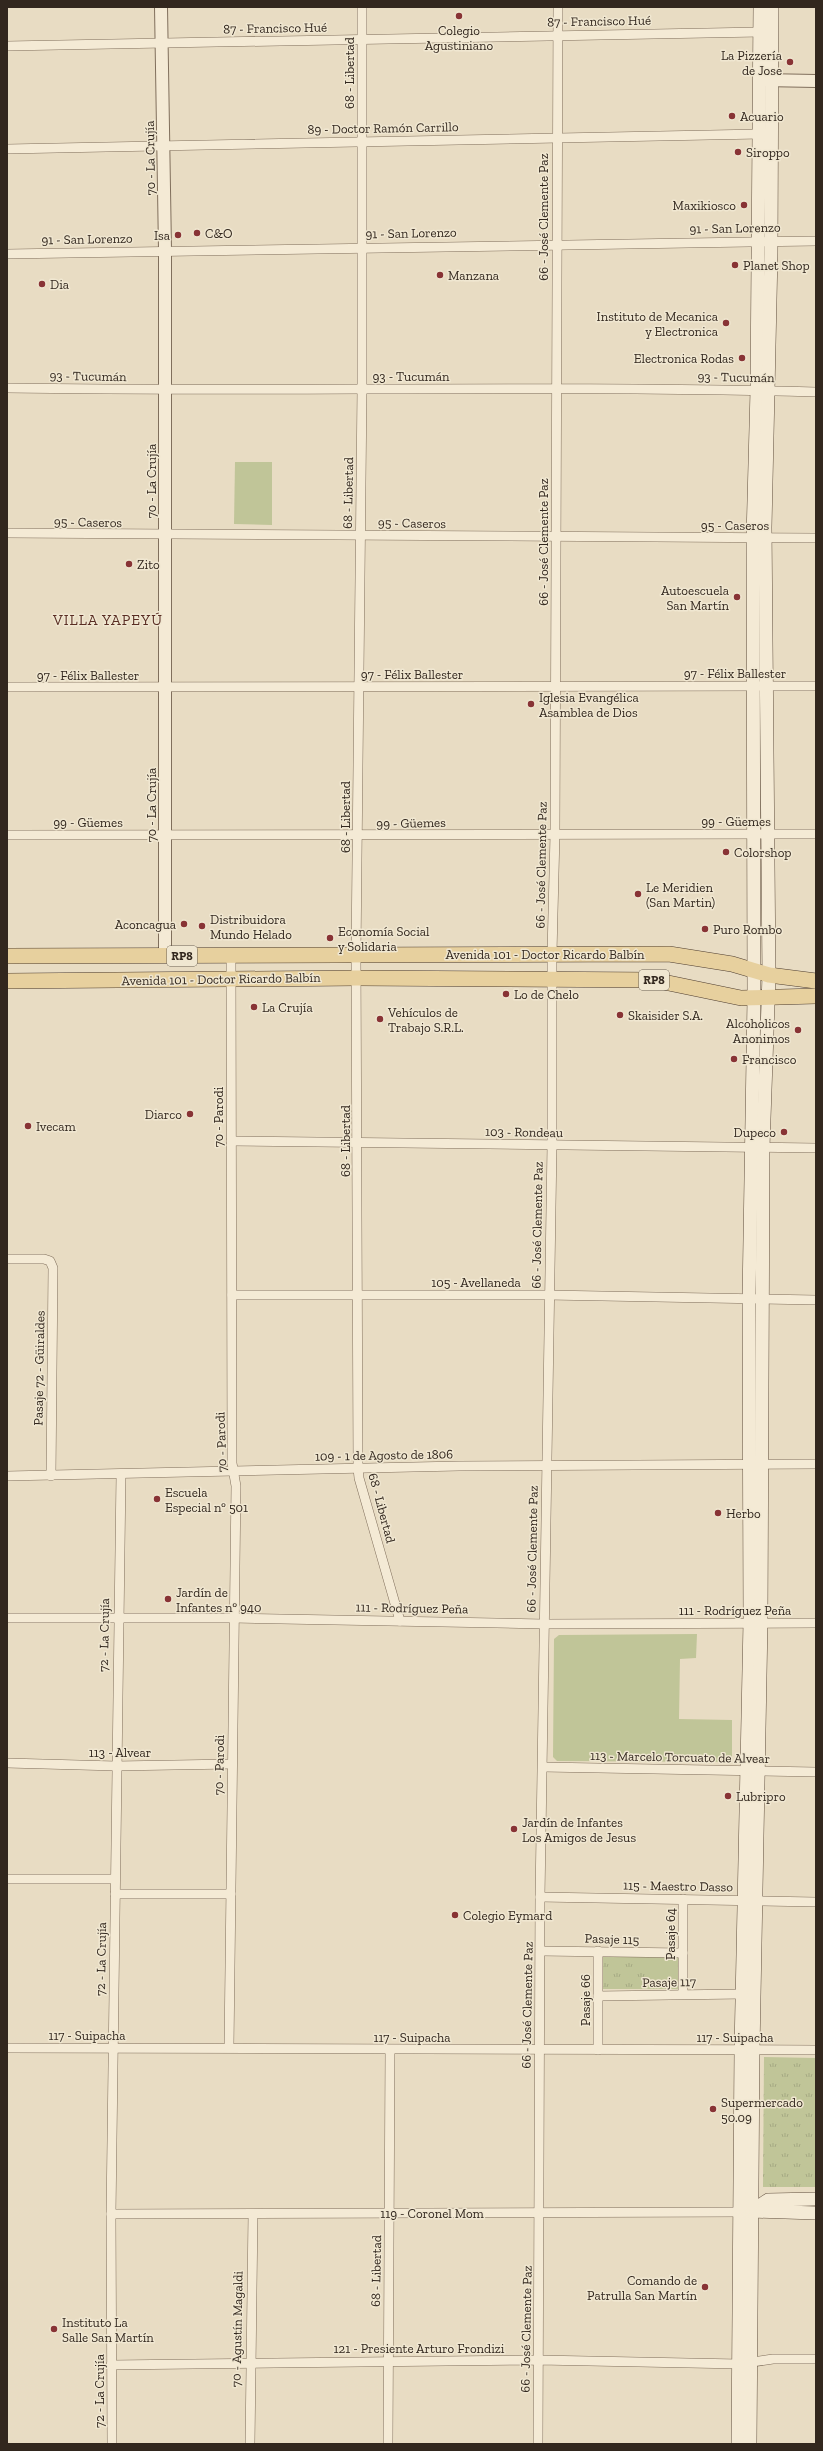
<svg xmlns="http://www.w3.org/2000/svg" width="823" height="2451" font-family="'Zilla Slab',serif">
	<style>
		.grass { fill: url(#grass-tufts) }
		.pitch { fill: #c0c598 }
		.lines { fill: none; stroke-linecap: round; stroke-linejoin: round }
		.minor-casing { stroke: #806f5c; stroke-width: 10 }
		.tertiary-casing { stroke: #806f5c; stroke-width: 14 }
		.secondary-casing { stroke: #62503f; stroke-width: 14 }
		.primary-casing { stroke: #4e3d30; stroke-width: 16 }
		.minor { stroke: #f4ead5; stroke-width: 9 }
		.tertiary { stroke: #f4ead5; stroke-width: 12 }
		.secondary { stroke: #f4ead5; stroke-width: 13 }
		.primary { stroke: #e7d09e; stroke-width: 15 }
		.poi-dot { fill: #883335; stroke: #f0e7d1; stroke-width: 1.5 }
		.labels { text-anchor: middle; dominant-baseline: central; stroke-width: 3; stroke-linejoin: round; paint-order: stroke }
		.shield { fill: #f0e7d1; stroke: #6b6154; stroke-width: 1 }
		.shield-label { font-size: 12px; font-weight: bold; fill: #32271e }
		.street-label { font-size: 13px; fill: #32271e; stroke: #f0e7d1 }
		.poi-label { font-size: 13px; fill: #32271e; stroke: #f0e7d1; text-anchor: start }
		.quarter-label { font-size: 15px; letter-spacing: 1px; fill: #592d23; stroke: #f0e7d1 }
	</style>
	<defs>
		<pattern id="grass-tufts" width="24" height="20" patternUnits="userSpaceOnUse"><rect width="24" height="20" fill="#c0c598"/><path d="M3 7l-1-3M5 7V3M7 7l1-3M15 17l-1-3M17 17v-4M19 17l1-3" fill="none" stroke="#a5a983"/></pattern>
	</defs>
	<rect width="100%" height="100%" fill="#e8dcc3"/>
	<!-- grass -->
	<g class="grass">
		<path d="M603,1957H680L679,1989H602Z"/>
		<path d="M764,2057L816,2058V2187H763Z"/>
	</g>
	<!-- pitch -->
	<g class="pitch">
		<path d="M235,462H272V525L234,524Z"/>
		<path d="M697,1634L696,1658L680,1659L679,1719L732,1720V1758L727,1762L557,1761L553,1757L554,1639L559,1635Z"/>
		<path d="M645,1962H678L677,1983H645Z"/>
	</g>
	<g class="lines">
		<!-- minor casing -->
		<g class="minor-casing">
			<g id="minor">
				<path d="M362,7V389L356,954L358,1468L359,1478L400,1621"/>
				<path d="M7,46L760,32"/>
				<path d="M7,149L760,134"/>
				<path d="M7,254L816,241"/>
				<path d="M7,388C277,392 546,385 816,392"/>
				<path d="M7,533L816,538"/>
				<path d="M7,687L816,686"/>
				<path d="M7,835L816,834"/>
				<path d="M231,1141L816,1148"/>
				<path d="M7,1259H44L50,1261L53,1268L51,1476"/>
				<path d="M232,1295H548L816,1300"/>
				<path d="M7,1476L459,1466L816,1464"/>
				<path d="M7,1618H234L544,1624L816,1623"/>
				<path d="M7,1763L116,1766L232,1764"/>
				<path d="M543,1767L816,1772"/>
				<path d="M7,1879H115"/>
				<path d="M115,1894H231"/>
				<path d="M540,1897L816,1902"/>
				<path d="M541,1951L683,1953"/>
				<path d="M683,1994V1899"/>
				<path d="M598,1996L742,1994"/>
				<path d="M229,2047L236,1486L232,1463L231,955"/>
				<path d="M7,2048L816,2050"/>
				<path d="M598,2050V1951"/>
				<path d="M111,2214L744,2212"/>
				<path d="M111,2365L539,2360L739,2364L773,2359H816"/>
				<path d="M112,2444L111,2214L121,1475"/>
				<path d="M250,2444L253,2214"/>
				<path d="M388,2444L390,2050"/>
				<path d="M538,2444L540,1897L552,1145V953L555,834L558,7"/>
			</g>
		</g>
		<!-- tertiary casing -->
		<g class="tertiary-casing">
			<g id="tertiary">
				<path d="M161,7L165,250V956"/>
				<path d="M763,80L816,81"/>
			</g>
		</g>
		<!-- secondary casing -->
		<g class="secondary-casing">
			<g id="secondary">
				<path d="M752,2211L768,2200L816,2199"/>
				<path d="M752,2211L816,2213"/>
				<path d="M738,2444L741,2050L750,1622L749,1299L754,999L753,538L757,390L760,7"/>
				<path d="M750,2444L753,2050L761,1622L763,1147L769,975L765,527L771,254L772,7"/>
			</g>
		</g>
		<!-- primary casing -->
		<g class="primary-casing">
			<g id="primary">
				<path d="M7,956L669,954L732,964L769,975L816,981"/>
				<path d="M7,981L357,978L654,980L741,998L816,996"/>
			</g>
		</g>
		<!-- minor -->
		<use href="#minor" class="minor"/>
		<!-- tertiary -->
		<use href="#tertiary" class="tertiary"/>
		<!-- secondary -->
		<use href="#secondary" class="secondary"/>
		<!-- primary -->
		<use href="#primary" class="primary"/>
	</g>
	<!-- markers -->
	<g class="poi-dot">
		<circle cx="459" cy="16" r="4"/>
		<circle cx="790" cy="62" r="4"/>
		<circle cx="732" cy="116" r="4"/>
		<circle cx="738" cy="152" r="4"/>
		<circle cx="744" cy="205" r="4"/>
		<circle cx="197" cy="233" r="4"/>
		<circle cx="178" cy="235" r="4"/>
		<circle cx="735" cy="265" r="4"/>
		<circle cx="440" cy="275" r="4"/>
		<circle cx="42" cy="284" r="4"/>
		<circle cx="726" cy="323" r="4"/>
		<circle cx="742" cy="358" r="4"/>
		<circle cx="129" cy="564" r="4"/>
		<circle cx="737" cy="597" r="4"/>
		<circle cx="531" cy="704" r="4"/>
		<circle cx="726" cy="852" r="4"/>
		<circle cx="638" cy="894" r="4"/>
		<circle cx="184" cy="924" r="4"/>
		<circle cx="202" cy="926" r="4"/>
		<circle cx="705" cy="929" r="4"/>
		<circle cx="330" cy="938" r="4"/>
		<circle cx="506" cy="994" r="4"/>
		<circle cx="254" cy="1007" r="4"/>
		<circle cx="620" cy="1015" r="4"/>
		<circle cx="380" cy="1019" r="4"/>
		<circle cx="798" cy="1030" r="4"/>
		<circle cx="734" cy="1059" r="4"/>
		<circle cx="190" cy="1114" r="4"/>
		<circle cx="28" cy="1126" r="4"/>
		<circle cx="784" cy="1132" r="4"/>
		<circle cx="157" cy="1499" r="4"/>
		<circle cx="718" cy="1513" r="4"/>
		<circle cx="168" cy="1599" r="4"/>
		<circle cx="728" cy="1796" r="4"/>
		<circle cx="514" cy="1829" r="4"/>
		<circle cx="455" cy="1915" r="4"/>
		<circle cx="713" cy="2109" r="4"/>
		<circle cx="705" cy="2287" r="4"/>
		<circle cx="54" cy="2329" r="4"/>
	</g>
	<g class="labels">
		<!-- shield labels -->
		<g class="shield">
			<rect x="167" y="946" width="30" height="20" rx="3"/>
			<rect x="639" y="970" width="30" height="20" rx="3"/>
		</g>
		<g class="shield-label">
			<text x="182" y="956">RP8</text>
			<text x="654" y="980">RP8</text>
		</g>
		<!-- street labels -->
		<g class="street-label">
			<text transform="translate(599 21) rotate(-1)">87 - Francisco Hué</text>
			<text transform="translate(275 28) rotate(-1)">87 - Francisco Hué</text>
			<text transform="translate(349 73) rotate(-90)">68 - Libertad</text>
			<text transform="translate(383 128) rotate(-1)">89 - Doctor Ramón Carrillo</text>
			<text transform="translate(150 158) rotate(-91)">70 - La Crujía</text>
			<text transform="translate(543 217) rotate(-90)">66 - José Clemente Paz</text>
			<text transform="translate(735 228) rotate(-1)">91 - San Lorenzo</text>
			<text transform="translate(411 233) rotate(-1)">91 - San Lorenzo</text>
			<text transform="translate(87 239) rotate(-1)">91 - San Lorenzo</text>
			<text transform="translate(88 376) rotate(1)">93 - Tucumán</text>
			<text x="411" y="376">93 - Tucumán</text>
			<text transform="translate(736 377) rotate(1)">93 - Tucumán</text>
			<text transform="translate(151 481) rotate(-90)">70 - La Crujía</text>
			<text transform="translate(348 493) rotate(-89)">68 - Libertad</text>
			<text transform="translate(88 522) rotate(1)">95 - Caseros</text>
			<text transform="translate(412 523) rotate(1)">95 - Caseros</text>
			<text x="735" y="525">95 - Caseros</text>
			<text transform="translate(543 542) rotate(-90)">66 - José Clemente Paz</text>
			<text x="735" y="673">97 - Félix Ballester</text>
			<text x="412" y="674">97 - Félix Ballester</text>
			<text x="88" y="675">97 - Félix Ballester</text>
			<text transform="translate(151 805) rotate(-90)">70 - La Crujía</text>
			<text transform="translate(345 817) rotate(-90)">68 - Libertad</text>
			<text x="736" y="821">99 - Güemes</text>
			<text x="88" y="822">99 - Güemes</text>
			<text transform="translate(411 823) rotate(-1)">99 - Güemes</text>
			<text transform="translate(541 865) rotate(-89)">66 - José Clemente Paz</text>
			<text x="545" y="954">Avenida 101 - Doctor Ricardo Balbín</text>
			<text transform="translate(221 979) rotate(-1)">Avenida 101 - Doctor Ricardo Balbín</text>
			<text transform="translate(218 1117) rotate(-90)">70 - Parodi</text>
			<text transform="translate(524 1132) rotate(1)">103 - Rondeau</text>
			<text transform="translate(345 1141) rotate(-90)">68 - Libertad</text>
			<text transform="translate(537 1225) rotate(-89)">66 - José Clemente Paz</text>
			<text x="476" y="1282">105 - Avellaneda</text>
			<text transform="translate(39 1368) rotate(-89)">Pasaje 72 - Güiraldes</text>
			<text transform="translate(221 1442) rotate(-92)">70 - Parodi</text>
			<text transform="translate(384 1455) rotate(-1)">109 - 1 de Agosto de 1806</text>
			<text transform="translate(382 1508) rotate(75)">68 - Libertad</text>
			<text transform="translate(532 1549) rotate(-89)">66 - José Clemente Paz</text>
			<text transform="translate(412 1608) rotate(1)">111 - Rodríguez Peña</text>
			<text x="735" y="1610">111 - Rodríguez Peña</text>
			<text transform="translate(104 1635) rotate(-89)">72 - La Crujía</text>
			<text x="120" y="1752">113 - Alvear</text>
			<text transform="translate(680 1757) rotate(1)">113 - Marcelo Torcuato de Alvear</text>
			<text transform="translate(219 1765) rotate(-89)">70 - Parodi</text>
			<text transform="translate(678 1886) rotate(1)">115 - Maestro Dasso</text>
			<text transform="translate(670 1934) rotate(-90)">Pasaje 64</text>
			<text transform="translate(612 1939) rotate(2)">Pasaje 115</text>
			<text transform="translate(101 1959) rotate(-89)">72 - La Crujía</text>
			<text transform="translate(669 1982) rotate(-1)">Pasaje 117</text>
			<text transform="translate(585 2000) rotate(-90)">Pasaje 66</text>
			<text transform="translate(527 2005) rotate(-89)">66 - José Clemente Paz</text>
			<text x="87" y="2035">117 - Suipacha</text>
			<text x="412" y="2037">117 - Suipacha</text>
			<text x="735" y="2037">117 - Suipacha</text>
			<text x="432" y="2213">119 - Coronel Mom</text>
			<text transform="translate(376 2271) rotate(-89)">68 - Libertad</text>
			<text transform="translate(237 2329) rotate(-89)">70 - Agustín Magaldi</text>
			<text transform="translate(526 2329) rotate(-89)">66 - José Clemente Paz</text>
			<text x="419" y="2348">121 - Presiente Arturo Frondizi</text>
			<text transform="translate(99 2391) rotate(-90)">72 - La Crujía</text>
		</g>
		<!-- poi labels -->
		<g class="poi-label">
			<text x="459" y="30" text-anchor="middle">Colegio<tspan x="459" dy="15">Agustiniano</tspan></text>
			<text x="782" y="55" text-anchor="end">La Pizzería<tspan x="782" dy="15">de Jose</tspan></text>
			<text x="740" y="116">Acuario</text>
			<text x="746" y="152">Siroppo</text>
			<text x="736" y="205" text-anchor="end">Maxikiosco</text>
			<text x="205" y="233">C&amp;O</text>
			<text x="170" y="235" text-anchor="end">Isa</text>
			<text x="743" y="265">Planet Shop</text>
			<text x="448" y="275">Manzana</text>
			<text x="50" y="284">Dia</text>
			<text x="718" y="316" text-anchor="end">Instituto de Mecanica<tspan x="718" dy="15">y Electronica</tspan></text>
			<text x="734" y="358" text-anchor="end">Electronica Rodas</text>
			<text x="137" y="564">Zito</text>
			<text x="729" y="590" text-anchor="end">Autoescuela<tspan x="729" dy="15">San Martín</tspan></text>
			<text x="539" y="697">Iglesia Evangélica<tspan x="539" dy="15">Asamblea de Dios</tspan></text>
			<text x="734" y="852">Colorshop</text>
			<text x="646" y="887">Le Meridien<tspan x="646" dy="15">(San Martin)</tspan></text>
			<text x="210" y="919">Distribuidora<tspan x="210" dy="15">Mundo Helado</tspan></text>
			<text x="176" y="924" text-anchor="end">Aconcagua</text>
			<text x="713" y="929">Puro Rombo</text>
			<text x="338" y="931">Economía Social<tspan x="338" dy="15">y Solidaria</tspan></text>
			<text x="514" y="994">Lo de Chelo</text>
			<text x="262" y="1007">La Crujía</text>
			<text x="388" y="1012">Vehículos de<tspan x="388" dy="15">Trabajo S.R.L.</tspan></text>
			<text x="628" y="1015">Skaisider S.A.</text>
			<text x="790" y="1023" text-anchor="end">Alcoholicos<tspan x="790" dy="15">Anonimos</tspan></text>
			<text x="742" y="1059">Francisco</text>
			<text x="182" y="1114" text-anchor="end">Diarco</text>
			<text x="36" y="1126">Ivecam</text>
			<text x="776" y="1132" text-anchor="end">Dupeco</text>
			<text x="165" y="1492">Escuela<tspan x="165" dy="15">Especial nº 501</tspan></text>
			<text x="726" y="1513">Herbo</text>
			<text x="176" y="1592">Jardín de<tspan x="176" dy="15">Infantes nº 940</tspan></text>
			<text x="736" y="1796">Lubripro</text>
			<text x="522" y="1822">Jardín de Infantes<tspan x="522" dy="15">Los Amigos de Jesus</tspan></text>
			<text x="463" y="1915">Colegio Eymard</text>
			<text x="721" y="2102">Supermercado<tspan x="721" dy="15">50.09</tspan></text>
			<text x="697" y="2280" text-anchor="end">Comando de<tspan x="697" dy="15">Patrulla San Martín</tspan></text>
			<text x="62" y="2322">Instituto La<tspan x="62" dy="15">Salle San Martín</tspan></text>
		</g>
		<!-- quarter labels -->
		<g class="quarter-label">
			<text x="108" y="620">VILLA YAPEYÚ</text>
		</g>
	</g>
	<!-- border -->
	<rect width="823" height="2451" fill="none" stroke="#32271e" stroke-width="16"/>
</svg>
